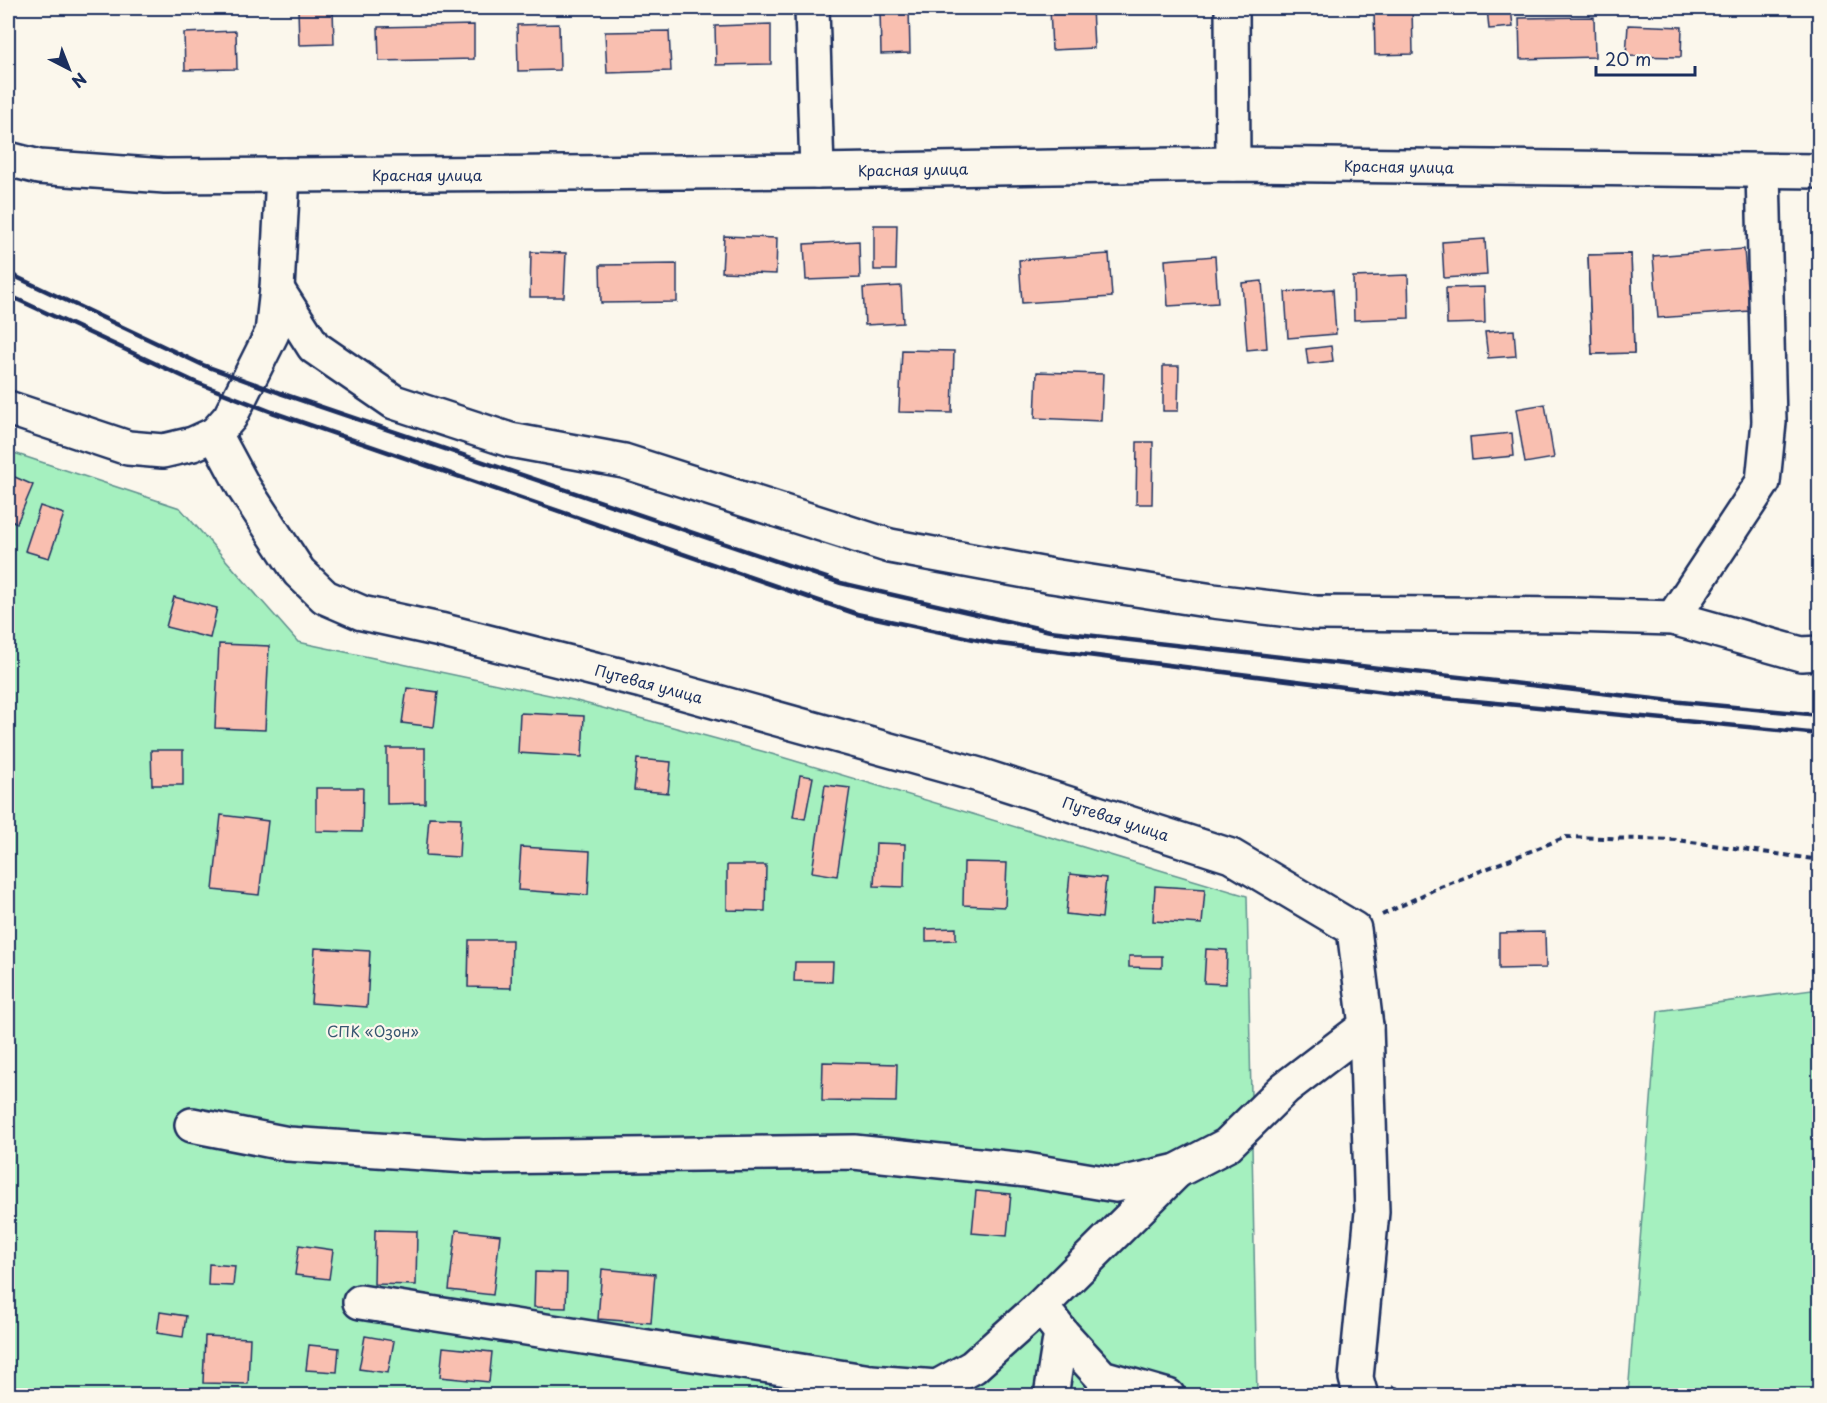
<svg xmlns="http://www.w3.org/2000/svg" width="1827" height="1403" font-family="'Playpen Sans',sans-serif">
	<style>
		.green { fill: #a5f0bf; stroke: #60908e; stroke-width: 1.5 }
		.building { fill: #f9bfb0; stroke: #1b2f5e; stroke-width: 1.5 }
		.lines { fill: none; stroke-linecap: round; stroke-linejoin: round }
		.minor-casing { stroke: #1b2f5e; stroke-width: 38 }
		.major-casing { stroke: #1b2f5e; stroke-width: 38 }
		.path { stroke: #1b2f5e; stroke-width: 4; stroke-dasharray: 6 4.5; stroke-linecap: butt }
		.minor { stroke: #fbf7ec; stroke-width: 33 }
		.major { stroke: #fbf7ec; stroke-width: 33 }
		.rail { stroke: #1b2f5e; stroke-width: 4.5 }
		.labels { text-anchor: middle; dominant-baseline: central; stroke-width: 4.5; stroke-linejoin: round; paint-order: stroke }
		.street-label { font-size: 15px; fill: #1b2f5e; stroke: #fbf7ec }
		.park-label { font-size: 15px; fill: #375671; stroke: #fbf7ec }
	</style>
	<rect width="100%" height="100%" fill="#fbf7ec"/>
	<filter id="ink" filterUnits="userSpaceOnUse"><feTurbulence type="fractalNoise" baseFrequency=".0167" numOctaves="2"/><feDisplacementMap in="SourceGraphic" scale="12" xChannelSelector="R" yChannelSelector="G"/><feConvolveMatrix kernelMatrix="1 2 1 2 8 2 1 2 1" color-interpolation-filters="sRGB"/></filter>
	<g filter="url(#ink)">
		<!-- green -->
		<g class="green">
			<path d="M8,451L180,508L298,642L573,700L765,752L1247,896L1257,1395L8,1396Z"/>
			<path d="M1819,989V1395H1628L1658,1011Z"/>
		</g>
		<!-- building -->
		<g class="building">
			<path d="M298,8H333L334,44L299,45Z"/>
			<path d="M880,8H909L910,53L881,54Z"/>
			<path d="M1050,8H1092L1094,48L1052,50Z"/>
			<path d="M1374,8H1412L1413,54L1375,55Z"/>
			<path d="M1487,8H1511L1513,27L1489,29Z"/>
			<rect x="1817" y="8" width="3" height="46"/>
			<path d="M8,10H12L11,54H8Z"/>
			<path d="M1594,17L1595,57L1520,59L1519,18Z"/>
			<path d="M559,24L560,70L518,71L517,25Z"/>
			<path d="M771,24V64L716,65L715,26Z"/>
			<path d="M474,25V59L379,61L378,27Z"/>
			<path d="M1628,25L1682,27L1681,57L1626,56Z"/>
			<path d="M236,31L237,69L185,70L184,33Z"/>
			<path d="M669,31L671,71L607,73L605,32Z"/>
			<path d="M874,225H897L896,270H874Z"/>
			<path d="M724,236L777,238L776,274L722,272Z"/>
			<path d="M1485,239L1487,275L1444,278L1442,242Z"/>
			<path d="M859,241L860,278L806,280L804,244Z"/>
			<path d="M1744,249L1749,311L1658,318L1653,256Z"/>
			<path d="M531,252L566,253L564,297H530Z"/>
			<path d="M1109,254L1112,297L1022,303L1019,260Z"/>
			<path d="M1631,254L1634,353L1592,354L1588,255Z"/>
			<path d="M1631,254L1634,353L1592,354L1588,255Z"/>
			<path d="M1215,256L1218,303L1168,306L1165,260Z"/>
			<path d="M677,264V302L601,303L600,265Z"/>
			<path d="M1408,275L1409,318L1354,320L1353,277Z"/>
			<path d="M1262,281L1267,348L1247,350L1242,283Z"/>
			<path d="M901,286L903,323L865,325L863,288Z"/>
			<path d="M1484,287L1485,323L1447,324L1446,288Z"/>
			<path d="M1333,289L1336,334L1288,338L1285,292Z"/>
			<path d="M1514,330L1516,356L1488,358L1485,332Z"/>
			<path d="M1331,346L1333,361L1308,364L1306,349Z"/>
			<path d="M902,350L954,351L952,413L899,412Z"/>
			<path d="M1163,366H1179L1178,411H1163Z"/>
			<path d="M1037,372L1103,374L1101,421L1035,418Z"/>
			<path d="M1545,404L1554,458L1525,463L1516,409Z"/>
			<path d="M1512,433L1514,456L1472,460L1470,437Z"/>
			<path d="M1137,442H1153L1152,504H1136Z"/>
			<path d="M8,474L33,485L17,523L8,519Z"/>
			<path d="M40,506L64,514L49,558L25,551Z"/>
			<path d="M174,597L217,608L210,638L166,627Z"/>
			<path d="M219,644L269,646L265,730L215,728Z"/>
			<path d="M407,688L438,692L434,727L402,723Z"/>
			<path d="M520,713L584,716L582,757L518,753Z"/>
			<path d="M387,748H425V803L387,804Z"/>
			<path d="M151,750H183V785H152Z"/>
			<path d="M637,759L671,762L668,793L634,790Z"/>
			<path d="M800,775L813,777L805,819L793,817Z"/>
			<path d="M825,785L850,788L837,876L812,872Z"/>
			<path d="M316,788H363L362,832L316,831Z"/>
			<path d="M221,815L268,821L259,895L213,890Z"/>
			<path d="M429,817L461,818L459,857L426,855Z"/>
			<path d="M876,843L905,844L904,887L874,886Z"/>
			<path d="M521,847L590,851L588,895L518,890Z"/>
			<path d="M964,862L1007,863L1005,907L963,905Z"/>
			<path d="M727,865H766L765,911L727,910Z"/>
			<path d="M1070,874L1106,878L1102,918L1066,914Z"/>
			<path d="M1155,886L1205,889L1202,924L1153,921Z"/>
			<path d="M956,928V940L926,941V929Z"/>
			<path d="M1545,932L1546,968L1499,969V933Z"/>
			<path d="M469,940H512L511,988L468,987Z"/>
			<path d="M315,948L370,951L367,1007L311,1003Z"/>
			<path d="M1206,949L1227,950L1226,984L1204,983Z"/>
			<path d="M1129,956H1162V968L1129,967Z"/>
			<path d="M795,962H833L832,982L794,981Z"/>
			<path d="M823,1062L897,1064L896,1102L822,1101Z"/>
			<path d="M976,1191L1011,1194L1007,1236L972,1233Z"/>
			<path d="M375,1230L417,1231L416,1285L374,1284Z"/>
			<path d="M456,1230L500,1235L493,1295L449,1290Z"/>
			<path d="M299,1245L333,1250L329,1279L295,1275Z"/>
			<path d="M209,1264L235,1266L233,1286L208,1285Z"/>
			<path d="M602,1269L655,1274L651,1323L598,1319Z"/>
			<path d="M535,1272L567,1273L566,1308L534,1307Z"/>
			<path d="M160,1312L186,1316L183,1337L157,1333Z"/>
			<path d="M205,1336L250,1338L248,1384L203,1383Z"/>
			<path d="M365,1336L394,1341L388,1373L359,1369Z"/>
			<path d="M309,1345L339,1348L337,1372L306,1370Z"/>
			<path d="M443,1347L492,1352L489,1382L440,1377Z"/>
		</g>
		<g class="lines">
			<!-- minor casing -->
			<g class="minor-casing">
				<g id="minor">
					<path d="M812,8L817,171"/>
					<path d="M1232,8L1233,164"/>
					<path d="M277,289L314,347L394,402L510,440L624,461L890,546L1052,576L1213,601L1315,613L1570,615L1673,618L1801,654L1820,653"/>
					<path d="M8,408L128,448L163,451L193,444L215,434L244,488L299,572L325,597L362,613L440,630L642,681L979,775L1231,856L1354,929L1366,1026L1372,1212L1356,1378L1361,1396"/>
					<path d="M215,434L230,417L272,333L277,289L283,175"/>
					<path d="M1673,618L1763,482L1769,422L1763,171"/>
					<path d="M192,1125L288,1144L482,1157L854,1152L1026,1170L1116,1185L1177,1171L1227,1145L1285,1088L1366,1026"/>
					<path d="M360,1302L871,1382L937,1387L973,1367L1041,1306L1177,1171"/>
					<path d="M1061,1332L1102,1377L1168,1396"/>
					<path d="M1051,1396L1061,1332L1051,1319"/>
				</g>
			</g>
			<!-- major casing -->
			<g class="major-casing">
				<path id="major" d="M8,159L39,167L165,176L817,171L1233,164L1820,171"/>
			</g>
			<!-- path -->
			<g class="path">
				<path d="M1382,915L1433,890L1566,837L1677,840L1820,860"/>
				<path d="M1392,1387L1425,1396"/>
			</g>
			<!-- minor -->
			<use href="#minor" class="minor"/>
			<!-- major -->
			<use href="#major" class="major"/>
			<!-- rail -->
			<g class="rail">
				<path d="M8,273L203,365L280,393L841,583L1050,631L1681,702L1820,715"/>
				<path d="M8,295L195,382L272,412L857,614L992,643L1392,693L1820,734"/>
			</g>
		</g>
	</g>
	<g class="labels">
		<!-- street labels -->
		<g class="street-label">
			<text transform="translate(1399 166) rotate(1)">Красная улица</text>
			<text transform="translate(913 169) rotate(-1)">Красная улица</text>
			<text x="427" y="174">Красная улица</text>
			<text transform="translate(649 683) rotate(15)">Путевая улица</text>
			<text transform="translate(1116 818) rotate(18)">Путевая улица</text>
		</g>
		<!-- park labels -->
		<g class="park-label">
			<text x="373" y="1030">СПК «Озон»</text>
		</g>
	</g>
	<!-- margin -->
	<rect width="1827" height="1403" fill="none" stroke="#fbf7ec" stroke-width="30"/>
	<rect x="15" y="15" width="1797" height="1373" fill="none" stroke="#1b2f5e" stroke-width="2" filter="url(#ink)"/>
	<!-- north arrow -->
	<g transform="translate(69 69) rotate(138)" stroke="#fbf7ec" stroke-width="4.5" paint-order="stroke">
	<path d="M0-4.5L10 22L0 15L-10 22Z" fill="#1b2f5e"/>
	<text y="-9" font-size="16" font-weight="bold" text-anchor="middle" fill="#1b2f5e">N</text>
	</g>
	<!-- scale -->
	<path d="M1596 66v9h99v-9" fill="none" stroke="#1b2f5e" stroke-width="3"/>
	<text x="1605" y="66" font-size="18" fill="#1b2f5e" stroke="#fbf7ec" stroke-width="4.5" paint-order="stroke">20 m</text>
</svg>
